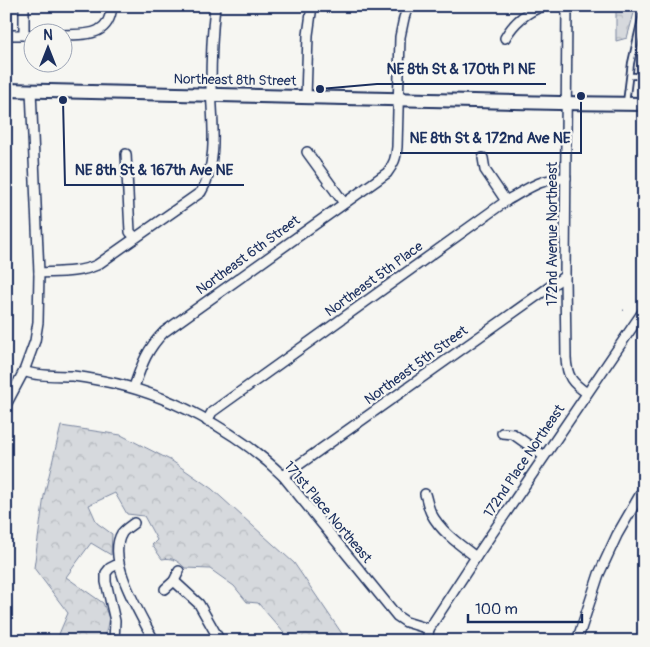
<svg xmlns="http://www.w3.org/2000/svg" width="650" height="647" font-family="Pangolin,sans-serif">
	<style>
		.forest { fill: url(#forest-crowns); stroke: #78849e }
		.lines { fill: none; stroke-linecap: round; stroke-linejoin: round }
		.lane-casing { stroke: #1b2f5e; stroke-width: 8 }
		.street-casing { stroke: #1b2f5e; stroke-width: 12 }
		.secondary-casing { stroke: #1b2f5e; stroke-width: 16 }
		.path { stroke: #1b2f5e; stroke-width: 1; stroke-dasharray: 1 4; stroke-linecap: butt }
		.lane { stroke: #f6f6f2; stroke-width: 4.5 }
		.street { stroke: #f6f6f2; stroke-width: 9 }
		.secondary { stroke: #f6f6f2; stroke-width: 12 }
		.labels { text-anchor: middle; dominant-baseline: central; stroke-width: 4.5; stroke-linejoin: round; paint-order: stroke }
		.street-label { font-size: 14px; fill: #1b2f5e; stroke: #f6f6f2 }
		.leader { fill: none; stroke: #1b2f5e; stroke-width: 2 }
		.callout-dot { fill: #1b2f5e; stroke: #f6f6f2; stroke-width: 2 }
		.callout-label { font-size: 15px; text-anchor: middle; font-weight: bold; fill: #1b2f5e; stroke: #f6f6f2; stroke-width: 4.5; stroke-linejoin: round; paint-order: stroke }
	</style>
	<defs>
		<pattern id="forest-crowns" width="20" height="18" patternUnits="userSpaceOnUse" patternTransform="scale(1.25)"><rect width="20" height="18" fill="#d6d9dd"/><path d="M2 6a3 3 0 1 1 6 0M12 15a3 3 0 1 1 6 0" fill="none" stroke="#b7bbc0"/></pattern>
	</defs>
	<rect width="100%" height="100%" fill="#f6f6f2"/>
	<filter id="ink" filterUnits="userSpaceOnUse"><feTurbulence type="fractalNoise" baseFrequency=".02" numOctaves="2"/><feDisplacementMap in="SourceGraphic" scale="10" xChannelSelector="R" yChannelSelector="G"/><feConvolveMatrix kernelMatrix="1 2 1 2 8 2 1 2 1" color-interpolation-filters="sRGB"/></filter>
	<g filter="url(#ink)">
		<!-- forest -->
		<g class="forest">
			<path d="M616,6H636L627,38L616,41Z"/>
			<path d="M61,426L121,435L172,461L212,489L294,563L347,641H291L258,603L247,602L234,586L210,569L185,568C178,561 173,557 162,559L152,545L157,540L144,516L127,514L115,493L89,505L97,523L112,534L111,555L91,543L66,577L103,603L109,618L104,641H56L68,613L34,568L44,496Z"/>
		</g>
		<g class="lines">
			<!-- lane casing -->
			<g class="lane-casing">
				<g id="lane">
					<path d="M630,76H644"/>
					<path d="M626,103L631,63L644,6"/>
				</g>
			</g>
			<!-- street casing -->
			<g class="street-casing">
				<g id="street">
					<path d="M24,6V35"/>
					<path d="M567,6L565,276L566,358C567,377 572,383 587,393"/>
					<path d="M6,35H32"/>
					<path d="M62,35C87,34 109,37 112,6"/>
					<path d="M505,38C514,22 526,12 543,6"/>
					<path d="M306,97L308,35L312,6"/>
					<path d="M307,152L344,203"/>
					<path d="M126,154L130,232L135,237"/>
					<path d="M483,158L485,170L506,201"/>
					<path d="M39,273C59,272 78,273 97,265L201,192C219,163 212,120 211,87C211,60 212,33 215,6"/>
					<path d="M24,371C38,377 57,375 73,376C83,377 93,379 103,381C167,393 236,430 283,476L397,616L406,622L429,629L427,641"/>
					<path d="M134,387C142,364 147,349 164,332L387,173C394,164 396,158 397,147L400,37L404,18L408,6"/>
					<path d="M6,405L24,371L35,341L38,322L39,273L31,90"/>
					<path d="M207,421L212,412L506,201C529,188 539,179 566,178"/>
					<path d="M502,433L513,434L544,456"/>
					<path d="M283,476L565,276"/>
					<path d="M425,494C427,500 428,507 431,513C440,531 460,545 476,557"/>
					<path d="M134,523C130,526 125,529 122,533C105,560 142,616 154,641"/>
					<path d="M174,581L199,604L220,641"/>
					<path d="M165,589L174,581L179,571"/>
					<path d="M429,629L476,557L644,310"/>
					<path d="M114,641L115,621L106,582V573L110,568L118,564"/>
					<path d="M577,641L599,574L617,535L644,488"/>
				</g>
			</g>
			<!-- secondary casing -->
			<g class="secondary-casing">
				<path id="secondary" d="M6,90L559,103L644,104"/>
			</g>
			<!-- path -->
			<g class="path">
				<path d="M640,58L644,52"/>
				<path d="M623,310L626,311"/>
			</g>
			<!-- lane -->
			<use href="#lane" class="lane"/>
			<!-- street -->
			<use href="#street" class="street"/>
			<!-- secondary -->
			<use href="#secondary" class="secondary"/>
		</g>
	</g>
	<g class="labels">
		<!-- street labels -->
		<g class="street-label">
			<text transform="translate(235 80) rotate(1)">Northeast 8th Street</text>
			<text transform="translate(552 234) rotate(-90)">172nd Avenue Northeast</text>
			<text transform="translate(248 255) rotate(-36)">Northeast 6th Street</text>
			<text transform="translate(374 279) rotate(-36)">Northeast 5th Place</text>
			<text transform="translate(416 365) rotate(-36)">Northeast 5th Street</text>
			<text transform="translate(524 461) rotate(-56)">172nd Place Northeast</text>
			<text transform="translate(328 512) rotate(50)">171st Place Northeast</text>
		</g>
	</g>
	<!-- callouts -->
	<path class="leader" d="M320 89L377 84H546M581 96L581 153H400M63 100L65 185H244"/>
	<g class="callout-dot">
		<circle cx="320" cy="89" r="5"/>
		<circle cx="581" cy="96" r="5"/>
		<circle cx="63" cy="100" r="5"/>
	</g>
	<g class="callout-label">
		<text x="461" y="74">NE 8th St &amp; 170th Pl NE</text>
		<text x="490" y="143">NE 8th St &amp; 172nd Ave NE</text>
		<text x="154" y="175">NE 8th St &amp; 167th Ave NE</text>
	</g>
	<!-- margin -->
	<rect width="650" height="647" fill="none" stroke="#f6f6f2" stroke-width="25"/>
	<rect x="12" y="12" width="625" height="622" fill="none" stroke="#1b2f5e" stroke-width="2" filter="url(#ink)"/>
	<!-- north arrow -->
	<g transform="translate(48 48)"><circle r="24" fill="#f6f6f2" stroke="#9ea6b7"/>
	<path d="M0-4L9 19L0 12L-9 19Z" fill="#1b2f5e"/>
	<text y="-8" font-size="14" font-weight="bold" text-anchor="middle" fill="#1b2f5e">N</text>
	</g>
	<!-- scale -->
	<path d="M468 614v8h114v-8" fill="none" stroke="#1b2f5e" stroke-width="2.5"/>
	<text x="475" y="614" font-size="15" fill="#1b2f5e" stroke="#f6f6f2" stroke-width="4" paint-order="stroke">100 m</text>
</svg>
